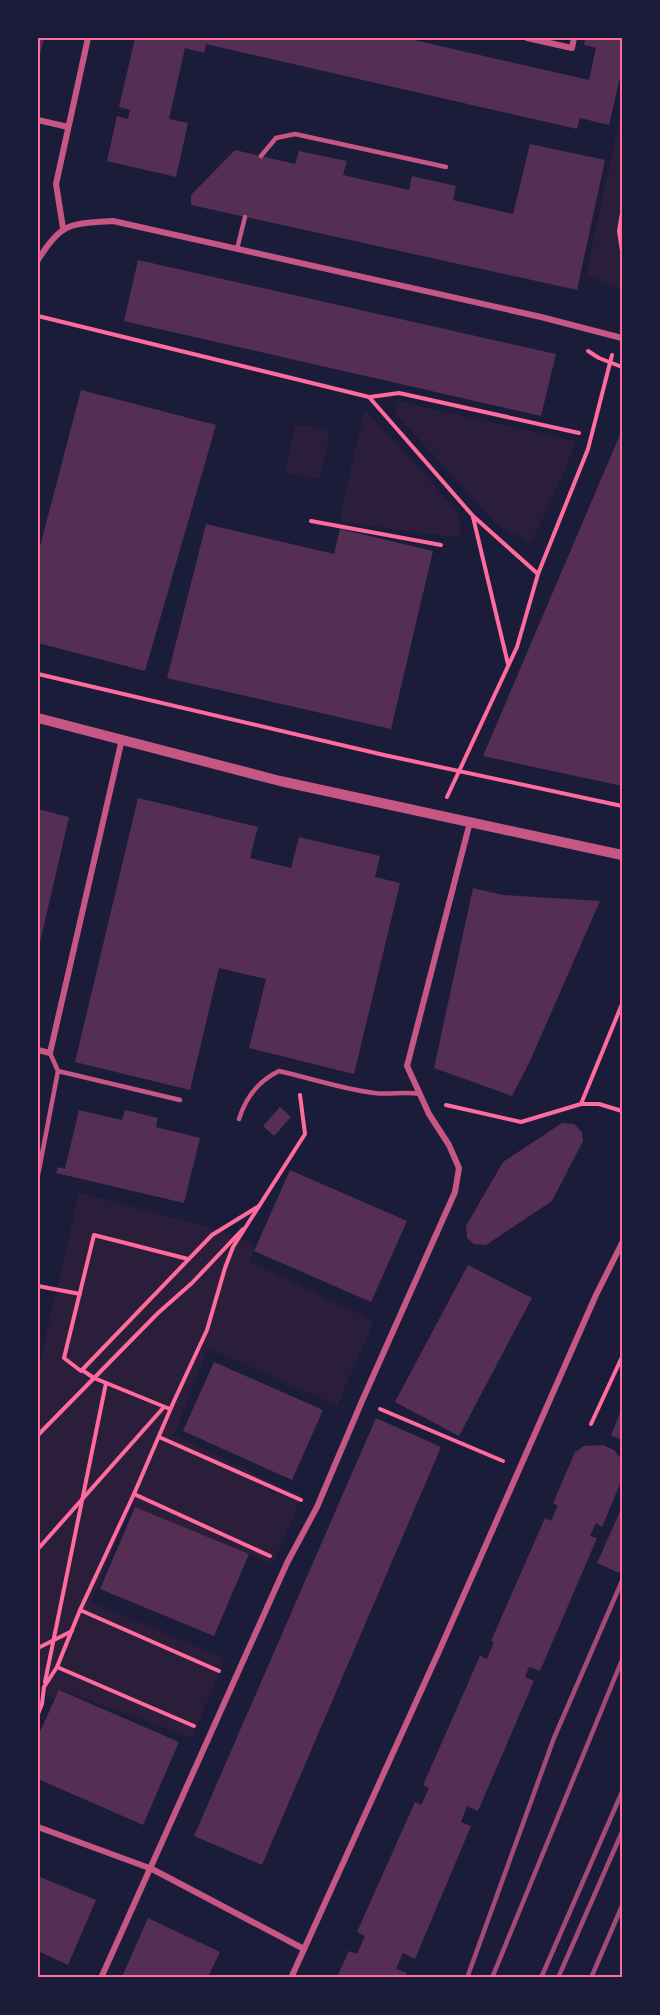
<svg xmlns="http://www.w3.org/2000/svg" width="660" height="2015" font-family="Rubik,sans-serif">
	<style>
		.green { fill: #2a1e3b }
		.building { fill: #542f53 }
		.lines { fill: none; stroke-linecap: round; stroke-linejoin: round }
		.path { stroke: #ff6b9d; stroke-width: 4 }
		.service { stroke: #c65784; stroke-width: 4.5 }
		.minor { stroke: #c65784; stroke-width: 6 }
		.tertiary { stroke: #c65784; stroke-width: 10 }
		.rail { stroke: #a44b75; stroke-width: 4.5 }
		.neatline { fill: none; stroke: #ff6b9d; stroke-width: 2 }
	</style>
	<rect width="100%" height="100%" fill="#1b1b3a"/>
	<!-- green -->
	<g class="green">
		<path d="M619,121L622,123V289L586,275Z"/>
		<path d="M398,401L576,441L564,473L531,543L498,526L394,412Z"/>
		<path d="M365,410L426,475L457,513L461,523L460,535L451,537L342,522L340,513Z"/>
		<path d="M299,425L327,429L329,437L320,479L287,474L285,470L295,426Z"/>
		<path d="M79,1193L206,1226L230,1234L255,1245L250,1262L374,1321L337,1406L208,1348L174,1435L302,1496L273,1564L132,1506L91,1602L225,1659L192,1738L60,1690L55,1699L38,1692V1438L41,1419L38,1417V1370Z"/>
	</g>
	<!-- building -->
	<g class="building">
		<path d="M38,38H44L38,63Z"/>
		<path d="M135,38L147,39V38H405L589,80L596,48L584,45L585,38H622V69L609,125L580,118L577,129L206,44L204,53L185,48L169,119L188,123L176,177L107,161L117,116L128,119L129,114L130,110L119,107Z"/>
		<path d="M530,144L605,160L577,290L191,205V195L235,150L295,164L299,151L347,161L343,175L409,190L412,176L456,186L453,200L513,214Z"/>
		<path d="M138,260L556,354L541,416L124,321Z"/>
		<path d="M81,390L216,425L145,671L38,643V554Z"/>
		<path d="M622,430V786L483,756Z"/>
		<path d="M206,524L334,554L340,529L433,551L391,729L167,678Z"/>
		<path d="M138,798L258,827L250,858L291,868L299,837L380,856L375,877L400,883L354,1074L249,1048L266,979L219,968L190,1090L75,1062Z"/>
		<path d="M38,809L69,817L38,951Z"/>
		<path d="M473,888L503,895L600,901L530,1061L512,1096L434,1068Z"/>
		<path d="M280,1107L291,1117L274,1136L263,1126Z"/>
		<path d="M79,1110L122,1120L125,1110L158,1118L156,1127L200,1138L184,1203L56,1173L58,1167L65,1169Z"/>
		<path d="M562,1123L574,1124L582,1132L583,1141L552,1201L486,1245L474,1244L467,1238L466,1226L503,1162Z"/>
		<path d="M290,1170L407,1221L371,1302L254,1251Z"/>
		<path d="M468,1265L532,1298L459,1436L395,1402Z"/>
		<path d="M214,1362L323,1410L292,1480L183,1431Z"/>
		<path d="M622,1408V1440L611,1435Z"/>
		<path d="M376,1418L441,1447L262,1865L194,1836Z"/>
		<path d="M603,1445L614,1450L622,1460V1479L602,1527L596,1523L590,1536L597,1538L540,1671L529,1667L525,1677L534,1681L478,1811L467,1806L461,1822L471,1826L415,1959L403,1953L396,1969L407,1973L406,1977H337L349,1951L357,1954L365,1936L357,1932L415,1802L421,1805L429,1788L423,1785L480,1656L487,1659L494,1642L491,1641L545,1518L551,1521L554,1514L558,1506L553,1503L575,1452L584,1446Z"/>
		<path d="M135,1507L249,1554L214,1636L100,1589Z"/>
		<path d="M622,1507V1565L619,1573L597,1563Z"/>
		<path d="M59,1690L179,1742L143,1825L38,1779V1736Z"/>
		<path d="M38,1876L96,1900L68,1965L38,1951Z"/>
		<path d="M148,1918L220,1952L208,1977H122Z"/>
	</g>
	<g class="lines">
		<!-- path -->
		<g class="path">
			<path d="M622,213L619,231L622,251"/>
			<path d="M38,316L369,397L473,516L538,574"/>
			<path d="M588,351L599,358L622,367"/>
			<path d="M370,397L399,393L579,433"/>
			<path d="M473,517L508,664"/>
			<path d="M311,521L441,545"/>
			<path d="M38,674L384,755L622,806"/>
			<path d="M447,797L517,647L538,574L588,449L612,355"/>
			<path d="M581,1104L622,1004"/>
			<path d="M446,1105L521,1122L581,1104H599L622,1111"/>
			<path d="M188,1259L94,1235L64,1358L81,1371L212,1235L259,1206"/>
			<path d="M38,1286L80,1294"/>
			<path d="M82,1370L94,1378L170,1409"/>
			<path d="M380,1409L503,1461"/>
			<path d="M591,1424L622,1357"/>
			<path d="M38,1435L158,1313L192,1283L243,1229"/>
			<path d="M159,1437L301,1500"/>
			<path d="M134,1494L270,1556"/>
			<path d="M38,1549L164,1407"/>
			<path d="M80,1610L219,1671"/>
			<path d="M38,1648L72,1631"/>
			<path d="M57,1667L194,1726"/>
			<path d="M45,1682L106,1383"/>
			<path d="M38,1714L42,1704L44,1687L57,1667L80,1610L134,1494L174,1401L207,1330L225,1268L233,1247L305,1134L300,1095"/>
		</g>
		<!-- service -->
		<g class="service">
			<path d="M261,156L276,138L295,134L446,167"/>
			<path d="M237,249L245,217"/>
			<path d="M58,1071L180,1100"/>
			<path d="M239,1119C246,1097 258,1081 279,1071C310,1078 342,1089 374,1093C390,1095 405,1091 420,1094"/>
			<path d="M38,1175L58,1071L50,1053"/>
		</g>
		<!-- minor -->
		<g class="minor">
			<path d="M527,38L572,48L574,38"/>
			<path d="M38,120L68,127"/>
			<path d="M63,228L56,184L88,38"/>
			<path d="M38,260C61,222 70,224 113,221L541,317L622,338"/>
			<path d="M38,1050L50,1053L122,739"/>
			<path d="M38,1827L152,1869L304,1949"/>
			<path d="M101,1978L287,1563L317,1507L362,1401L455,1192L459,1168L449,1145L429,1114L407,1066L470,822"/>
			<path d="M291,1978L440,1649L596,1295L622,1243"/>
		</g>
		<!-- tertiary -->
		<path class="tertiary" d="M38,718L280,781L622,855"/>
		<!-- rail -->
		<g class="rail">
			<path d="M467,1978L554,1738L622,1581"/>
			<path d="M492,1978L622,1660"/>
			<path d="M541,1978L622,1792"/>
			<path d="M558,1978L622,1832"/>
			<path d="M591,1978L622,1906"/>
		</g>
	</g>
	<!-- border -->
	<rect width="660" height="2015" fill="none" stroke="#1b1b3a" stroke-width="78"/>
	<rect x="39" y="39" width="582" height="1937" class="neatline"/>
</svg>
